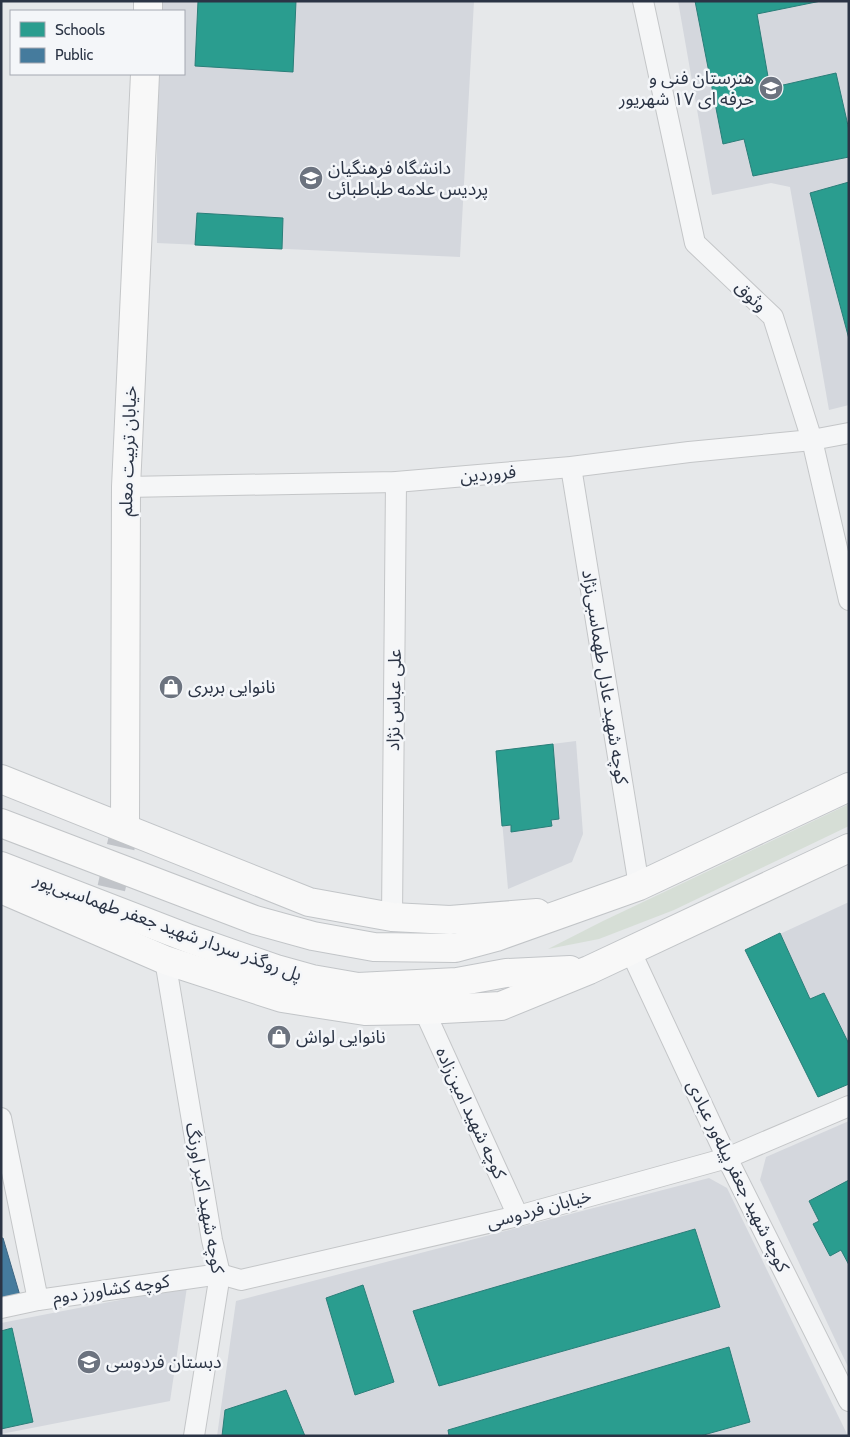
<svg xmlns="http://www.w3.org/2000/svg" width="850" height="1437" font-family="Cabin,'Noto Sans Arabic',sans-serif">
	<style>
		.built { fill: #d4d7dd }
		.green { fill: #d6ded6 }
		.schools { fill: #2a9d8f; stroke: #2a7e79 }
		.public { fill: #457b9d; stroke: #3d6683 }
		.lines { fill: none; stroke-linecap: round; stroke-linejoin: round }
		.primary-tunnel { stroke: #c1c4c9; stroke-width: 28; stroke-dasharray: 28 14; stroke-linecap: butt }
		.street-casing { stroke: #c4c6c8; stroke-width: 22 }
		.secondary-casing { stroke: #c4c6c8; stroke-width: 30 }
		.primary-casing { stroke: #c2c5c8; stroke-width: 30 }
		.street { stroke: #f5f6f7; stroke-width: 20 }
		.secondary { stroke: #f8f8f8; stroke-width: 28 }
		.primary { stroke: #f8f8f8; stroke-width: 28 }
		.labels { text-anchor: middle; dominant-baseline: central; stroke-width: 5; stroke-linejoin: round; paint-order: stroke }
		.poi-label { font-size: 18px; fill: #2b3445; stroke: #f4f6f9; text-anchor: start }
		.street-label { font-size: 18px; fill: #2b3445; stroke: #f4f6f9 }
	</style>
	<rect width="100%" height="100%" fill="#e6e8ea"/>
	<!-- built -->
	<g class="built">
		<path d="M162,1H474L460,257L157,243V112L159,74H184V11H162Z"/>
		<path d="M678,1H849V405L829,410L790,187L771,183L712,195Z"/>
		<path d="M576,741L583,834L572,862L508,889L496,751Z"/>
		<path d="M849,902V1084L818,1097L745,950Z"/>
		<path d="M849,1121V1369L760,1180L766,1157Z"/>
		<path d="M709,1178L727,1188L848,1436H217L236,1301Z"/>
		<path d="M187,1287L170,1401L1,1434V1323Z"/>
	</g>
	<!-- green -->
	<path class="green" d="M849,804V826L674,910L599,939L548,949L603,921Z"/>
	<!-- schools -->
	<g class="schools">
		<path d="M198,1H296L293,72L195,66Z"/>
		<path d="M695,1H821L757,14L770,88L836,73L849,130V157L753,176L744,139L723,144Z"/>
		<path d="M849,182V339L810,193Z"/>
		<path d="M197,213L283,218L282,249L195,245Z"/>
		<path d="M553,744L559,819L551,820L552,826L511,832V825L502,826L496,751Z"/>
		<path d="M780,933L810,999L824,993L849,1044V1084L818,1097L745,950Z"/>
		<path d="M849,1180V1265L841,1250L830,1256L813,1224L819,1221L809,1201Z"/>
		<path d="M695,1229L720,1307L439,1386L413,1311Z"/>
		<path d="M363,1285L394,1382L355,1395L326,1298Z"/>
		<path d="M12,1328L33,1422L1,1429V1331Z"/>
		<path d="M729,1347L750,1422L700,1436H449L448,1430Z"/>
		<path d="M286,1390L305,1436H222L225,1410Z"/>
	</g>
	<!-- public -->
	<path class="public" d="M1,1238H3L21,1299L1,1303Z"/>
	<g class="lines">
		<!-- primary-tunnel -->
		<path class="primary-tunnel" d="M102,929L125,828"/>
		<!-- street casing -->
		<g class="street-casing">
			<g id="street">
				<path d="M643,1L695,243L773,317L812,440L849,600"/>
				<path d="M571,467L639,886"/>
				<path d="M126,487L396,482L571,467L689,452L812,440L849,433"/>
				<path d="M392,917L396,482"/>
				<path d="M630,950L727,1158L849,1401"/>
				<path d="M165,960L212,1240L220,1274L194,1436"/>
				<path d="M424,1010L518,1216"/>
				<path d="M1,1118L38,1300"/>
				<path d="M1,1308L38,1300L220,1274L241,1280L518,1216L727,1158L849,1106"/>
			</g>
		</g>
		<!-- secondary casing -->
		<g class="secondary-casing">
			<g id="secondary">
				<path d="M148,11V1"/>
				<path d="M125,828L126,487L145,74"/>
			</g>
		</g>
		<!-- primary casing -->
		<g class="primary-casing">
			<g id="primary">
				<path d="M1,779L309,902L392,917L450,920L537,913"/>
				<path d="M1,823L255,920L313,936L374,947L455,948L496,937L639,886L849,787"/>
				<path d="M1,866L190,939L276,969L312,979L358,987L457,982L506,973L570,970"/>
				<path d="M1,889L165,960L282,998L365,1011L424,1010L501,1006L589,970L849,848"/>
			</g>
		</g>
		<!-- street -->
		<use href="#street" class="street"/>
		<!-- secondary -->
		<use href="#secondary" class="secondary"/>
		<!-- primary -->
		<use href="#primary" class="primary"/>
	</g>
	<!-- icons -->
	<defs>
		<g id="school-disc" transform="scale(1.25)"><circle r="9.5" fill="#6c737f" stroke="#f4f6f9"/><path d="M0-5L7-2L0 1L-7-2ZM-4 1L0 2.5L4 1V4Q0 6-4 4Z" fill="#fff"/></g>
		<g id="university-disc" transform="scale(1.25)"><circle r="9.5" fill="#6c737f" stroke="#f4f6f9"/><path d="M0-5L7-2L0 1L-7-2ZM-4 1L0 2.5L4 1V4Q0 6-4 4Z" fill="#fff"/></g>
		<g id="shop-disc" transform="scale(1.25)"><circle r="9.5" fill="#6c737f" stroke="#f4f6f9"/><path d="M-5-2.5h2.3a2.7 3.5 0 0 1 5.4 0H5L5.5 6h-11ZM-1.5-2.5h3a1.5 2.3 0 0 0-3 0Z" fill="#fff"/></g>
	</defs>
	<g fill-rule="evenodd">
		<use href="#school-disc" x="771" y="88"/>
		<use href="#university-disc" x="311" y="178"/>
		<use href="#shop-disc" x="171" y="687"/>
		<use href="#shop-disc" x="279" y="1037"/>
		<use href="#school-disc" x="89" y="1362"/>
	</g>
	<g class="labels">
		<!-- poi labels -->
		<g class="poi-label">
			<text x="754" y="78" text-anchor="end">هنرستان فنی و<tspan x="754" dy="21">حرفه ای ۱۷ شهریور</tspan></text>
			<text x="328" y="168">دانشگاه فرهنگیان<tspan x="328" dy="21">پردیس علامه طباطبائی</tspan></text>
			<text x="188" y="687">نانوایی بربری</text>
			<text x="296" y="1037">نانوایی لواش</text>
			<text x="106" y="1362">دبستان فردوسی</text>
		</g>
		<!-- street labels -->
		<g class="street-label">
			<text transform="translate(751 296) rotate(43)">وثوق</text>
			<text transform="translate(128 451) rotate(-88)">خیابان تربیت معلم</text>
			<text transform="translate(488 474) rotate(-5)">فروردین</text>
			<text transform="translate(605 677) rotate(81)">کوچه شهید عادل طهماسبی‌نژاد</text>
			<text transform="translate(394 700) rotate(-89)">علی عباس نژاد</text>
			<text transform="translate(168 927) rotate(20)">پل روگذر سردار شهید جعفر طهماسبی‌پور</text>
			<text transform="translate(471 1113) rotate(65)">کوچه شهید امین‌زاده</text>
			<text transform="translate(738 1176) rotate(64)">کوچه شهید جعفر پیله‌ور عبادی</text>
			<text transform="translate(205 1198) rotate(80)">کوچه شهید اکبر اورنگ</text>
			<text transform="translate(539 1209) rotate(-15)">خیابان فردوسی</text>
			<text transform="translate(111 1289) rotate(-8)">کوچه کشاورز دوم</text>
		</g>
	</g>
	<!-- border -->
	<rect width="850" height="1437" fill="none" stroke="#2b3445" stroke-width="5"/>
	<!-- legend -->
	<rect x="10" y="10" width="175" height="65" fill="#f4f6f9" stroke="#a4a8b1"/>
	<rect x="20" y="22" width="25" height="15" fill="#2a9d8f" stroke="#a4a8b1"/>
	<text x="55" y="35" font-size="15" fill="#2b3445">Schools</text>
	<rect x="20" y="48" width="25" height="15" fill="#457b9d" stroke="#a4a8b1"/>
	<text x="55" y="60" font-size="15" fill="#2b3445">Public</text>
</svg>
